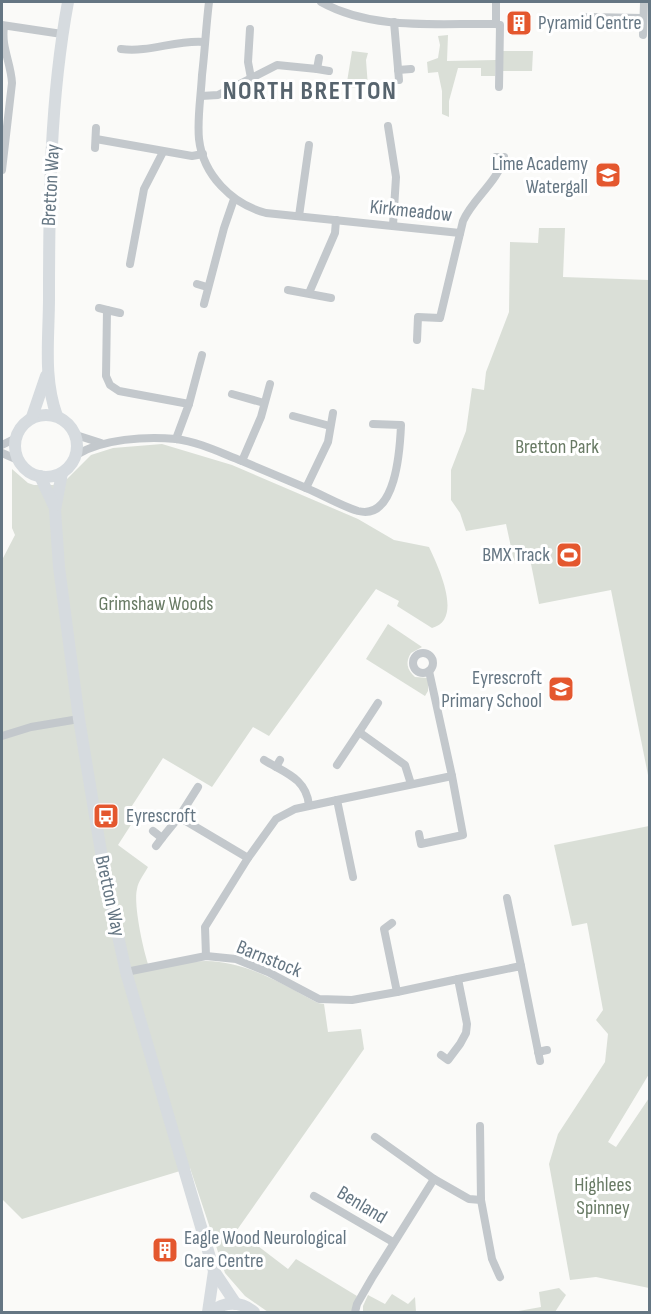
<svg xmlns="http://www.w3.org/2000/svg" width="651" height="1314" font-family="'Sofia Sans Condensed',sans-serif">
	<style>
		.green { fill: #dadfd7 }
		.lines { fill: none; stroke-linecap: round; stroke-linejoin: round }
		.street { stroke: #c3c8cc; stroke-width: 8 }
		.secondary { stroke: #d6dbdf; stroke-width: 12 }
		.labels { text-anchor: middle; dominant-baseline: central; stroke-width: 6; stroke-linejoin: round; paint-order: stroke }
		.poi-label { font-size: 20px; fill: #657683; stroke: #fff; text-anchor: start }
		.street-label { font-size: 20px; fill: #657683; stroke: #fff }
		.park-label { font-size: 20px; fill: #687a64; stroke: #fff }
		.district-label { font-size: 26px; font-weight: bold; letter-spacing: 1.5px; fill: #57646e; stroke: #fff }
	</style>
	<rect width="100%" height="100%" fill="#fafaf8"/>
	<!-- green -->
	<g class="green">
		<path d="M448,35L447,61L496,60L495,76H481V68H458L449,101V117L442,114V91L438,72L428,73L427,62L438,58L440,45L438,36Z"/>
		<path d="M352,51L368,53L366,60L368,87L346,88Z"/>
		<path d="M503,51H533L532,71H503Z"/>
		<path d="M539,228H565L563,277L649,280V780L611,590L539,604L530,559L514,561L506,524L466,531L460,513L451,500V470L466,431L472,388L484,390L486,372L509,312L510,242L538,243Z"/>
		<path d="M162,444L232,465L358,519L394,540L429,547C438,566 464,620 432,628L397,606L399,601L376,589L269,736L253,727L212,787L163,758L128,812L136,817L118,845L148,867C144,874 138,882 137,889C133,905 144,954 150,970C168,967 188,961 206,961C248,962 282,984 318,1003L324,1004L328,1032L361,1029L364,1049L237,1230L288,1269L296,1259L357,1296L351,1312H268L245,1296L225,1273L190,1168L22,1219L2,1199V560L15,535L12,528V469L28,483L34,485H53L67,479L91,455L113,448Z"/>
		<path d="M388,624L422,647L411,653C405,662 407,670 415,677L428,678V691L425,696L366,659Z"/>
		<path d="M649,826V1074L608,1142L616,1147L649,1098V1288L596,1277L570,1280L549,1164L558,1134L605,1062L608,1034L596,1020L603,1010L587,923L572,926L554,845Z"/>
		<path d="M559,1288L566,1295L555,1312H513L541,1307L539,1292Z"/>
		<path d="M392,1294L408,1304L415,1297L416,1312H363V1306L368,1295L385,1304Z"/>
	</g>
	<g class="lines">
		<!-- street -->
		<g class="street">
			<path d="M209,2C206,26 205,50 202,75C201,96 197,118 199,139C203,175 232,204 266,213L460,233"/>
			<path d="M321,2C373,31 438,23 496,24"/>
			<path d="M496,2V24L500,25L499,87"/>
			<path d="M588,17L643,18"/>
			<path d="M394,22L399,80"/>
			<path d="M2,25L62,34"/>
			<path d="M250,29L248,62L251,78"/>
			<path d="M643,35L644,2"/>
			<path d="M121,49C150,53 177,39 205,42"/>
			<path d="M317,69L329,71"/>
			<path d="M398,70L411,69"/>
			<path d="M201,96L218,95L277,65L317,69L319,58"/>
			<path d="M388,126L396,177L393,225"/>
			<path d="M96,139L192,156L203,154"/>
			<path d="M95,148L96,128"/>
			<path d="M2,170L12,83C11,63 1,47 4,27"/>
			<path d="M299,216L309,145"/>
			<path d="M130,264L144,189L163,152"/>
			<path d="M197,284L207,287"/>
			<path d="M288,290L331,298"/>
			<path d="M309,293L335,233L336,220"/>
			<path d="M204,304L224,228L234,199"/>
			<path d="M99,308L107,310"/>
			<path d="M120,313L107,310L106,376L110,385L119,391L189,404L176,439"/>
			<path d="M417,340L418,317L440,318L463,221C473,198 498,182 504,157H496"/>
			<path d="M232,394L264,403"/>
			<path d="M189,404L202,355"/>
			<path d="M293,416L330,426"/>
			<path d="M76,435L101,443"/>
			<path d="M2,445L16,438"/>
			<path d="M2,453L18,460"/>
			<path d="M76,455C102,439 146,436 176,439C199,442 221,453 242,461L261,417L270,384"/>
			<path d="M242,461L306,488L328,442L333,413"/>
			<path d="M306,488C323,495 341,506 358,511C396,521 400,449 401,425L373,424"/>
			<circle cx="423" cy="663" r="10"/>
			<path d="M359,732L378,703"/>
			<path d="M2,736L31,727L79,719"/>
			<path d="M264,760C285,773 306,778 309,805"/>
			<path d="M337,765L359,732L405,765L411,784"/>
			<path d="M276,767L280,760"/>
			<path d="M337,800L452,776L429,671"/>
			<path d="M179,817L198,787"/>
			<path d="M153,831L162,838L179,817L248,858"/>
			<path d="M419,834L421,844L463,835L452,776"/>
			<path d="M156,846L162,838"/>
			<path d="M507,898L521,966"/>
			<path d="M206,956L205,927L248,858L276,819L295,809L337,800L353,877"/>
			<path d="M126,972L206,956L236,959L268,972L319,999L352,1000L397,992L384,929L392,923"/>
			<path d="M458,979L521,966L540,1061"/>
			<path d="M397,992L458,979L467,1024L466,1033L460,1044L448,1060L441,1055"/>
			<path d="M538,1052L547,1050"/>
			<path d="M480,1126L481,1200"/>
			<path d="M375,1137L434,1179"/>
			<path d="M314,1196L393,1242"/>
			<path d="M355,1312L357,1304L372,1278L434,1179L469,1199L481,1200L492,1259L500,1277"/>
		</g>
		<!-- secondary -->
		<g class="secondary">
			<circle cx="46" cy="446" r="31"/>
			<path d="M57,416C43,378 49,338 49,298C49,200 50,99 68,2"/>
			<path d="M32,417L46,376"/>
			<path d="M62,473L55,510L59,567L79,719L106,882L126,972L214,1271L236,1304"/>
			<path d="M40,476L54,506"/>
			<path d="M208,1312L214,1271"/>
			<path d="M211,1312C224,1301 241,1301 254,1312"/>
		</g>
	</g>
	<!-- icons -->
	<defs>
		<g id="building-square" transform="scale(1.35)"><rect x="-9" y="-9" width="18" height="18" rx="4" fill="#e4572e" stroke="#fff"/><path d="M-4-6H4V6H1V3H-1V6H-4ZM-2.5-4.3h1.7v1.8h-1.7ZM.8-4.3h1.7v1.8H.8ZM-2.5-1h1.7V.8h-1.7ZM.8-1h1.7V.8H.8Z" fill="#fff"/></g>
		<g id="school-square" transform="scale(1.35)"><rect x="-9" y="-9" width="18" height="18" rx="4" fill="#e4572e" stroke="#fff"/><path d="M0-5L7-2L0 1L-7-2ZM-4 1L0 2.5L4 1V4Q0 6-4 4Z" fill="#fff"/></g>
		<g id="stadium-square" transform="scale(1.35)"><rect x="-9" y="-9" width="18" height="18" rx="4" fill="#e4572e" stroke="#fff"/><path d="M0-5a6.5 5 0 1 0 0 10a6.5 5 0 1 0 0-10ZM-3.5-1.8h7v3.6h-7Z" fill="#fff"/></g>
		<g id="bus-square" transform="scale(1.35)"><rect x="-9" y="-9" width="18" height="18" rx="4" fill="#e4572e" stroke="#fff"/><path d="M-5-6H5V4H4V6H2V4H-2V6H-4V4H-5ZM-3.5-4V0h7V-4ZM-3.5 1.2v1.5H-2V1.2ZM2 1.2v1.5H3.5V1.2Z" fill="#fff"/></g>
	</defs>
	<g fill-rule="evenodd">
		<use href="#building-square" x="519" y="23"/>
		<use href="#school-square" x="608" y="175"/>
		<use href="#stadium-square" x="569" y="555"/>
		<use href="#school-square" x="561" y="689"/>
		<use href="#bus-square" x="106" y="816"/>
		<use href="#building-square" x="165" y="1250"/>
	</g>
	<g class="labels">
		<!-- poi labels -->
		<g class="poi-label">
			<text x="538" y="23">Pyramid Centre</text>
			<text x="588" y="164" text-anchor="end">Lime Academy<tspan x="588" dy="23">Watergall</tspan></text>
			<text x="550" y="555" text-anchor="end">BMX Track</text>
			<text x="542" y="678" text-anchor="end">Eyrescroft<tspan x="542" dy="23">Primary School</tspan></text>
			<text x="126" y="816">Eyrescroft</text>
			<text x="184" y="1238">Eagle Wood Neurological<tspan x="184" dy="23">Care Centre</tspan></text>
		</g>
		<!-- street labels -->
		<g class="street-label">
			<text transform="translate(51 185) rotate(-87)">Bretton Way</text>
			<text transform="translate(411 211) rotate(6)">Kirkmeadow</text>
			<text transform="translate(110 896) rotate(78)">Bretton Way</text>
			<text transform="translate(269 959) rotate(22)">Barnstock</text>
			<text transform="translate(362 1205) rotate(31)">Benland</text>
		</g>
		<!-- park labels -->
		<g class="park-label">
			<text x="557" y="447">Bretton Park</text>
			<text x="156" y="604">Grimshaw Woods</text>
			<text x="603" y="1185">Highlees<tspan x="603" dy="23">Spinney</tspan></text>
		</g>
		<!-- district labels -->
		<g class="district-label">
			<text x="310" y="91">NORTH BRETTON</text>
		</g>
	</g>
	<!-- border -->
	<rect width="651" height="1314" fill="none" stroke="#657683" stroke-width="6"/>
</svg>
